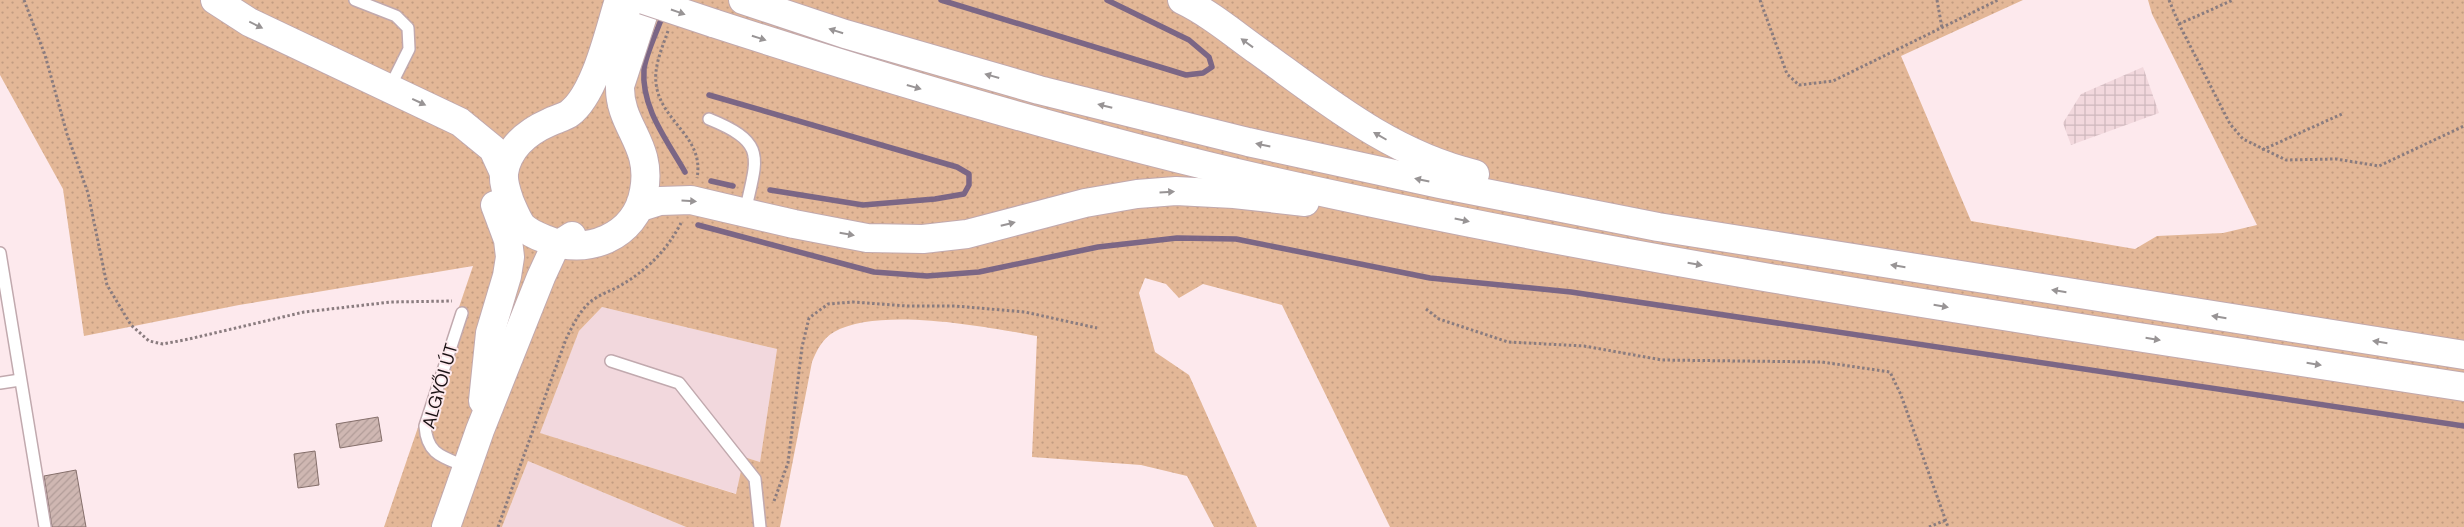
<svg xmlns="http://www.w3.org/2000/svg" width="2464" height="527" font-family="'DM Sans',sans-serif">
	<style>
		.built { fill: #f2d8dd }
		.industrial { fill: url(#industrial-grid) }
		.grass { fill: url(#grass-dots); fill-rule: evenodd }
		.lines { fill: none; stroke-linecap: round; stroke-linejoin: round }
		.stream { stroke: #7b6685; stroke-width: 5.5 }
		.building { fill: url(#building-hatch); stroke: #856f6b }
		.service-casing { stroke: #c1a9ae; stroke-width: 14 }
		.primary-casing { stroke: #c1a9ae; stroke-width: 30 }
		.motorway-casing { stroke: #c1a9ae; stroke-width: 30 }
		.path { stroke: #8a7c7f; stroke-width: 3; stroke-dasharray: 2.5 2.5; stroke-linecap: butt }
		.service { stroke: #fff; stroke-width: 11 }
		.primary { stroke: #fff; stroke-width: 28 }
		.motorway { stroke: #fff; stroke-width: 28 }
		.motorway-bridge-casing { stroke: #c1a9ae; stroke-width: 30; stroke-linecap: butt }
		.motorway-bridge { stroke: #fff; stroke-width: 28 }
		.oneway { fill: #989495 }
		.labels { text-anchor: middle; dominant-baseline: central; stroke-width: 4; stroke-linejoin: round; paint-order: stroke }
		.street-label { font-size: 18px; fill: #1a1214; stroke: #fde9ed }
	</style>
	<defs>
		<pattern id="industrial-grid" width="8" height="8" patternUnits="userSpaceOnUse" patternTransform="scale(1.25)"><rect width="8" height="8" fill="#f2d8dd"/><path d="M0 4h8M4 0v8" fill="none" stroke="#cfb8bd"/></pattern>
		<pattern id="grass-dots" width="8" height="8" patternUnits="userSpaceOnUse" patternTransform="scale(1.25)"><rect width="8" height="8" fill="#e3b797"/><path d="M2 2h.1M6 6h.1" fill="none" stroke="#c29c81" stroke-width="1.8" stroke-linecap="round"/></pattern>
		<pattern id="building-hatch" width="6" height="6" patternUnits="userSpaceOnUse" patternTransform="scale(1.25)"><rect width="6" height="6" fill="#cfb7b2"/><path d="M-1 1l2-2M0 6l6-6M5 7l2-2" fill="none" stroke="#b19c98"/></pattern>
	</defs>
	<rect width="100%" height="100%" fill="#fde9ed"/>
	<!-- built -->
	<g class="built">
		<path d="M602,307L777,349L760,462L744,457L737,494L539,433L579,331Z"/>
		<path d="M528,461L686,527H502Z"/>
	</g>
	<!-- industrial -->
	<path class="industrial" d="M2143,67L2159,113L2071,145L2063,123L2081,94Z"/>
	<!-- grass -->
	<path class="grass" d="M0,0H2023L1901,56L1971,221L2135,249L2157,236L2223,233L2257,225L2152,14L2148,0H2464V527H1390L1282,305L1203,284L1179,298L1166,284L1145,278L1139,293L1155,352L1189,375L1257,527H1214L1187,476L1141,465L1032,457L1037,336C987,327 879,306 834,332C822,339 817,350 812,362L780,527H686L528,461L502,527H384L473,266L239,305L84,336L63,189L0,75ZM602,307L777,349L760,462L744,457L736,494L540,433L579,331Z"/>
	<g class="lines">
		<!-- stream -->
		<g class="stream">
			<path d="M941,0L1186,75L1203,73L1212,67L1209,57L1189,40L1107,0"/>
			<path d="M663,14C658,30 646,53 644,69C641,108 667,140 685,172"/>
			<path d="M709,95L957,167L969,174V185L964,194L935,199L863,205L770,190"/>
			<path d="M711,181L733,186"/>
			<path d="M698,225L874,272L927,276L979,272L1098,247L1177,238L1236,239L1430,278L1571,292L2464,426"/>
		</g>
	</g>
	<!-- building -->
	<g class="building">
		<path d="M378,417L382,441L340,448L336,424Z"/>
		<path d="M315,451L319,485L298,488L294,454Z"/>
		<path d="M76,470L86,527H52L44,476Z"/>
	</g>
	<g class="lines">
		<!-- service casing -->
		<g class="service-casing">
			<g id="service">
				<path d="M355,0L396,16L408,28L409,49L389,89"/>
				<path d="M709,119C768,143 757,157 745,212"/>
				<path d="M0,253L45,527"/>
				<path d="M462,313L425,426C427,455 443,457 467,467"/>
				<path d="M611,361L679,383L755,479L760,527"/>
				<path d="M0,383L20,380"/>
			</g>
		</g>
		<!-- primary casing -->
		<g class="primary-casing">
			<g id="primary">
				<path d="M619,0C609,31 596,93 570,113C565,117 556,119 550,122C527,132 508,147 504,173C503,183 507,193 510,202C514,211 517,219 522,226C528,232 537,236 545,239C586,257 636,237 644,191C653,144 619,127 620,86L648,0"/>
				<path d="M483,401L490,333L507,276L510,257L508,240L495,205"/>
				<path d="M446,527L480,430L541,277L553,251L558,245L572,236"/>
			</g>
		</g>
		<!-- motorway casing -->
		<g class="motorway-casing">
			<g id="motorway">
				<path d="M215,0L249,22L460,122L493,149L504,173"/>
				<path d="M743,0L845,34L1039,90L1248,142L1440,184L1658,227L2464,355"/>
				<path d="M1182,0C1209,13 1233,33 1258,51C1326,100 1391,154 1475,174"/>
				<path d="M713,23C895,82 1080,137 1267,180C1662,269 2064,325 2464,387"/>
				<path d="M641,207L660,201L691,200L794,224L867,238L923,239L967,234L1085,203L1137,194L1176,191L1234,194L1305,202"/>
			</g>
		</g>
		<!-- path -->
		<g class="path">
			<path d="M24,0L45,55L67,134L88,193L107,285L131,325L149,341L163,344L189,339L304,312L391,302L452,301"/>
			<path d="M1760,0L1787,74L1799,85L1833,81L1998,0"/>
			<path d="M1937,0L1942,28"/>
			<path d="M2169,0L2179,24L2230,124L2243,139L2286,160L2336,159L2379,166L2464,126"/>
			<path d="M2179,24L2233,0"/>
			<path d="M668,31C662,48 654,66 656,83C660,122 705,136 697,178"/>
			<path d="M2262,150L2344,113"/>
			<path d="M1426,309L1439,319L1508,342L1584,346L1662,360L1822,362L1890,372L1901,395L1948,527"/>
			<path d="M774,501L788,463L802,347L809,318L828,304L853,302L907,306H955L1025,312L1097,328"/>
			<path d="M498,527L566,339C572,327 579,312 589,303C599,294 612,291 623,284C648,269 667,250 681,223"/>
			<path d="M1929,527L1946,520"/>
		</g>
		<!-- service -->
		<use href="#service" class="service"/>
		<!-- primary -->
		<use href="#primary" class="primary"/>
		<!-- motorway -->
		<use href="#motorway" class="motorway"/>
		<!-- motorway-bridge casing -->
		<g class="motorway-bridge-casing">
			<path id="motorway-bridge" d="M644,0L713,23"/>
		</g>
		<!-- motorway-bridge -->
		<use href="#motorway-bridge" class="motorway-bridge"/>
	</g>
	<!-- one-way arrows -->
	<defs><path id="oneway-solid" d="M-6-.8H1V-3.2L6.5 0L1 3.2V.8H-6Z" transform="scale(1.25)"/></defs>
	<g class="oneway">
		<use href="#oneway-solid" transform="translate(678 12) rotate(19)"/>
		<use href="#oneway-solid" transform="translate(256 25) rotate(26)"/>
		<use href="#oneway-solid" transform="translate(836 31) rotate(-162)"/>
		<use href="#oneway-solid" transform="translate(759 38) rotate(18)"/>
		<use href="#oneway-solid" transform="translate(1247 43) rotate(-144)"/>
		<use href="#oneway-solid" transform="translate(992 76) rotate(-164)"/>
		<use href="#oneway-solid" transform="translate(914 87) rotate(16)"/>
		<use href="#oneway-solid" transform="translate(419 102) rotate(25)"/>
		<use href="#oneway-solid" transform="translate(1105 106) rotate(-166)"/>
		<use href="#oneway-solid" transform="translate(1380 136) rotate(-150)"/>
		<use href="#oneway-solid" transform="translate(1263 145) rotate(-168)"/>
		<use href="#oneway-solid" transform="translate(1422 180) rotate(-168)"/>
		<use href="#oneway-solid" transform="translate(1167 192) rotate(-3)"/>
		<use href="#oneway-solid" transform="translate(689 201) rotate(3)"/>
		<use href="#oneway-solid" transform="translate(1462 220) rotate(12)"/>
		<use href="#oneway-solid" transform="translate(1008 224) rotate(-14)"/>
		<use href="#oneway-solid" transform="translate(847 234) rotate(10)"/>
		<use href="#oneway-solid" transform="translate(1695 264) rotate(10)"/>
		<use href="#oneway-solid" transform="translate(1898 266) rotate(-171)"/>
		<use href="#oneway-solid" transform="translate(2059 291) rotate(-171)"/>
		<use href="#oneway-solid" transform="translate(1941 306) rotate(10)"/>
		<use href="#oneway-solid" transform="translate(2219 317) rotate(-171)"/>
		<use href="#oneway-solid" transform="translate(2153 339) rotate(9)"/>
		<use href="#oneway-solid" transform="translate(2380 342) rotate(-171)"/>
		<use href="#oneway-solid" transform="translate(2314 364) rotate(9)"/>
	</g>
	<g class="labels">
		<!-- street labels -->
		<g class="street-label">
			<text transform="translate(440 386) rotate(-74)">ALGYŐI ÚT</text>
		</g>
	</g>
</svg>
